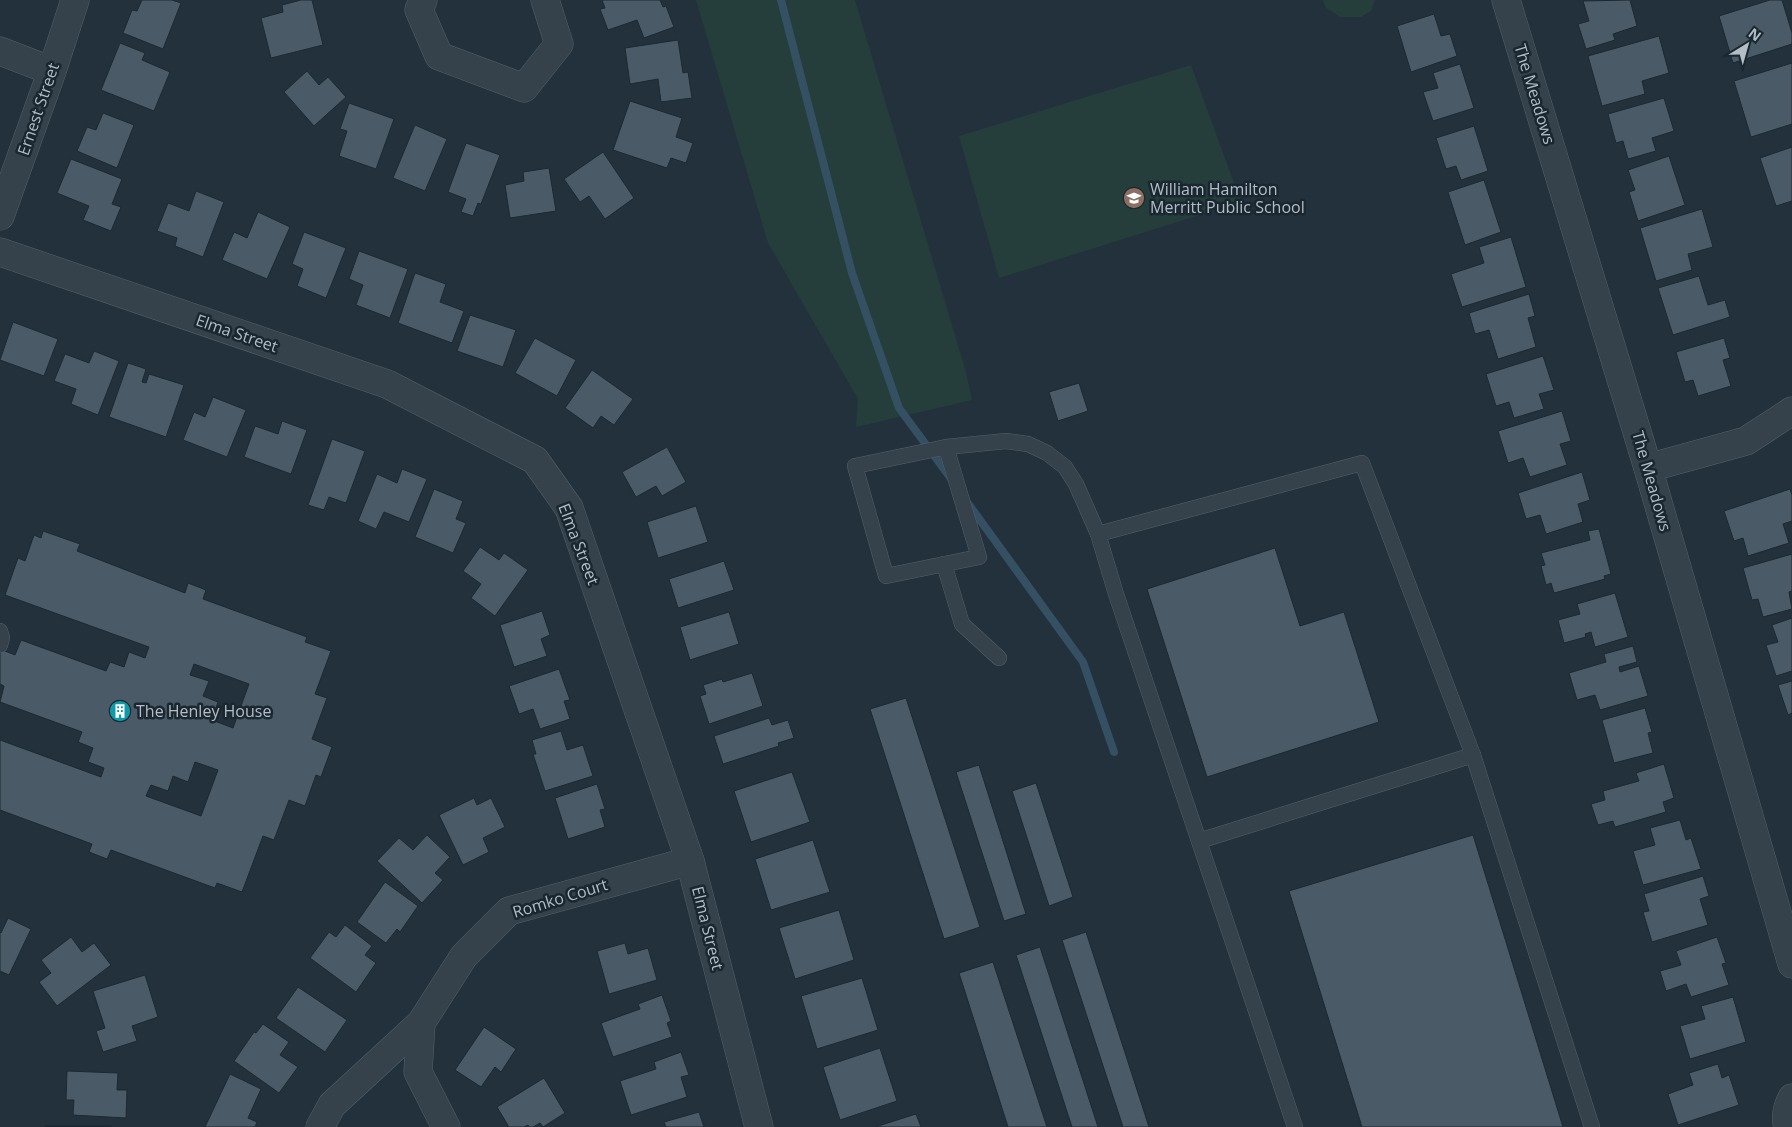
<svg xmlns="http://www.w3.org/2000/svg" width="1792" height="1127" font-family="'Open Sans',sans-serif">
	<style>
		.green { fill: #253e3c }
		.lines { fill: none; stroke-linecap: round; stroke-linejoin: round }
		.stream { stroke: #355063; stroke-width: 8 }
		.building { fill: #4a5b67; stroke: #1d2932; fill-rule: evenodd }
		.lane-casing { stroke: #546069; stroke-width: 16 }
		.street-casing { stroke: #546069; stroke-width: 29 }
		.lane { stroke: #36424b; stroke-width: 15 }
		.street { stroke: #36424b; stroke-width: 28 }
		.labels { text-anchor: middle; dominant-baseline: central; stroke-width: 5; stroke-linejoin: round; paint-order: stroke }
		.street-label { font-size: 16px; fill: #b1bdc7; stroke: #1b2730 }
		.poi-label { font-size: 16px; fill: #b1bdc7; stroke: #1b2730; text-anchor: start }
	</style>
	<rect width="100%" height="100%" fill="#22313b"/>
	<!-- green -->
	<g class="green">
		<path d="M696,0H855L966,372L972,400L856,427L858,399L768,243Z"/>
		<path d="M1323,0H1375L1371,11L1361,17H1340L1326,8Z"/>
		<path d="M1191,65L1241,202L999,278L959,136Z"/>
	</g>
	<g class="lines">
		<!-- stream -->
		<g class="stream">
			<path d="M781,0L852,273L899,408L952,480"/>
			<path d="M967,502L1083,662L1114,752"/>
		</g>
	</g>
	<!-- building -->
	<g class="building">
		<path d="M142,0H172L181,3L163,49L123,33L132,10L137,11Z"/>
		<path d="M301,0H312L323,45L271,58L261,18L283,12L282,5Z"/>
		<path d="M602,0H660L663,7L666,6L674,27L644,38L637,20L608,30L600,9L605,8Z"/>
		<path d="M1630,0L1637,26L1613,34L1615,40L1586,49L1578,24L1589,21L1583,1Z"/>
		<path d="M1770,0H1782L1792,33V44L1733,63L1719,16Z"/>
		<path d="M1434,14L1441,36L1450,34L1457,56L1411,72L1397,26Z"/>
		<path d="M1659,36L1669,73L1642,81L1645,94L1602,106L1588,56Z"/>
		<path d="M678,40L683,73L688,72L692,98L661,102L658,79L630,84L625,48Z"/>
		<path d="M120,43L145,53L142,60L170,72L154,111L101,90Z"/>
		<path d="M1792,63V124L1751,137L1734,81Z"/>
		<path d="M1460,64L1474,108L1433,121L1423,92L1438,88L1433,73Z"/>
		<path d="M307,71L319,85L328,77L346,97L314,126L284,92Z"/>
		<path d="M1664,98L1674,131L1652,138L1656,151L1628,159L1623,141L1616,143L1608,114Z"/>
		<path d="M630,101L682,118L676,137L693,143L686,163L671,158L667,168L613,150Z"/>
		<path d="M349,103L394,119L376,169L339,156L347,131L340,129Z"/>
		<path d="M103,113L134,125L117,168L77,151L87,127L96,130Z"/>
		<path d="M415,125L447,139L425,191L393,178Z"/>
		<path d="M1474,126L1488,171L1461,180L1456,166L1446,169L1436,138Z"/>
		<path d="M466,143L500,155L481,204L478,203L473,216L461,212L466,199L448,192Z"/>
		<path d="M1792,147V201L1776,206L1760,158Z"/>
		<path d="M603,152L634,198L605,219L589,196L580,202L564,179Z"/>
		<path d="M1669,156L1685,205L1638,221L1629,192L1635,190L1628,170Z"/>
		<path d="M71,159L122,179L112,204L121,207L111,231L83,220L89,206L57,193Z"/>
		<path d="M549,168L556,211L510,218L505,185L524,181L523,172Z"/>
		<path d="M1484,180L1501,232L1465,245L1448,192Z"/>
		<path d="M196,191L224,202L203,257L175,246L177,238L157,231L168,203L189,211Z"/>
		<path d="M1702,209L1713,247L1688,254L1692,270L1656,281L1640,228Z"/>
		<path d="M258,212L290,227L267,279L222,260L234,232L247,238Z"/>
		<path d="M304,232L346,248L326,298L297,286L303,269L292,264Z"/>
		<path d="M1511,237L1526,287L1462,307L1451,274L1484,263L1479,247Z"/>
		<path d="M359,251L408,269L390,318L356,305L363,285L349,279Z"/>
		<path d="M415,273L446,284L440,302L464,311L452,343L398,323Z"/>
		<path d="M1699,276L1708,305L1725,300L1730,317L1673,335L1658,288Z"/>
		<path d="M1529,294L1535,316L1528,318L1536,347L1498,359L1489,330L1475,334L1469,313Z"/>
		<path d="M470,315L516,330L503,367L457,351Z"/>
		<path d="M13,322L58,339L44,376L0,360Z"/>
		<path d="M535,338L576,360L557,396L515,373Z"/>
		<path d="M1724,338L1730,358L1723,360L1731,386L1698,396L1693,380L1685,382L1676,352Z"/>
		<path d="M94,351L119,361L98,415L71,404L76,389L54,381L65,354L89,363Z"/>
		<path d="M1543,356L1554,390L1539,394L1544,409L1514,418L1509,402L1496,406L1486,374Z"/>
		<path d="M128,363L146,369L142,382L146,383L149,374L184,385L166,437L109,417Z"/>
		<path d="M592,370L633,399L614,425L601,416L593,428L565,408Z"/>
		<path d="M1079,383L1088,411L1058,421L1049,392Z"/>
		<path d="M213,397L246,410L227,457L183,440L194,412L205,417Z"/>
		<path d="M1562,411L1571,441L1560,444L1567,465L1530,477L1523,458L1508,463L1498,431Z"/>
		<path d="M282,421L307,430L291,474L244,457L255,426L278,434Z"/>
		<path d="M332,439L365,451L346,503L329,497L324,510L308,505Z"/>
		<path d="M667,447L686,482L662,496L656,486L636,497L622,472Z"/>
		<path d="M402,469L427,479L409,522L384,512L376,529L358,521L377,474L397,483Z"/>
		<path d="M1582,472L1590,500L1578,504L1583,522L1546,534L1540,515L1526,519L1518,493Z"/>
		<path d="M434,489L463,501L456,519L466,523L453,553L415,537Z"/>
		<path d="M1790,489L1792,495V521L1783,524L1789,543L1748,556L1743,538L1734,541L1724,511Z"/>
		<path d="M696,506L708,542L658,558L647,522Z"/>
		<path d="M1599,529L1611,574L1604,576L1605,579L1554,593L1551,583L1546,585L1541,566L1545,565L1541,553L1590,540L1588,531Z"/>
		<path d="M43,531L80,544L77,551L185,593L188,583L206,590L203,599L307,637L305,642L331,651L315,694L327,698L312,739L332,747L321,777L316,775L305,806L289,800L274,840L263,836L242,892L217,883L215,888L111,850L107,859L89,852L92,844L0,810V740L101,777L104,768L88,762L93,748L78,742L82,732L0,702L4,686L0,684V649L15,655L21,640L106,671L110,662L124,667L129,652L145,658L149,647L5,595L18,558L25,561L34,535L41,538ZM194,664L249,684L233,728L212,720L218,702L203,696L209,681L190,675ZM195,762L218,770L201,816L146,796L151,785L168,791L173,776L188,782Z"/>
		<path d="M480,547L499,560L504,553L528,570L495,616L471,598L481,584L463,571Z"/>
		<path d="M1275,548L1300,626L1344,612L1379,722L1207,777L1147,589Z"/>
		<path d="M1792,554V591L1789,592L1792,609L1763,617L1758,599L1752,600L1743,568Z"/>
		<path d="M724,561L734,590L678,608L669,579Z"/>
		<path d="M1615,593L1628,637L1595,647L1591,632L1585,634L1586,637L1564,643L1558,620L1580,614L1577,604Z"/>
		<path d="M542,611L550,635L541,639L547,656L514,667L500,625Z"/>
		<path d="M729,612L739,644L690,660L680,627Z"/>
		<path d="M1792,618V671L1776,676L1766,645L1778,642L1772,625Z"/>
		<path d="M1633,646L1637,662L1619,667L1620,672L1639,666L1648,696L1600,710L1595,695L1577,700L1569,673L1606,662L1604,654Z"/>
		<path d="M559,669L570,700L564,701L570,719L540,729L533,709L519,714L509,686Z"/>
		<path d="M752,673L763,706L709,724L700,696L706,694L703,685L722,679L723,682Z"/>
		<path d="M1792,681V713L1788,715L1778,685Z"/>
		<path d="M906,698L980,927L944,939L870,709Z"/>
		<path d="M1645,708L1652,732L1648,733L1653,753L1614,763L1602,720Z"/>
		<path d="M769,718L772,725L788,720L794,738L778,743L779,746L723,764L714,736Z"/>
		<path d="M561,731L567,750L583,745L593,776L545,791L533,754H536L532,740Z"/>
		<path d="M1664,764L1674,798L1663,802L1666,812L1615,827L1613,821L1598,825L1591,804L1605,800L1603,791L1639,781L1636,773Z"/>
		<path d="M979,765L1026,914L1004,921L956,772Z"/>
		<path d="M792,772L810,822L751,842L734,791Z"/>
		<path d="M1036,783L1073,897L1049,906L1012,791Z"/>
		<path d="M597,784L605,809L600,810L605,827L568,839L555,798Z"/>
		<path d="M474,798L477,805L491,798L505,827L483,838L489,852L463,865L439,815Z"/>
		<path d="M1680,820L1686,840L1691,838L1701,869L1643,885L1633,851L1655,845L1650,828Z"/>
		<path d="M427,835L450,857L435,873L443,880L422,903L377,861L399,838L413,850Z"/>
		<path d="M1473,835L1563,1127H1362L1289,891Z"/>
		<path d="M813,840L830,892L771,910L755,859Z"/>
		<path d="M1703,876L1709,896L1700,899L1708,925L1652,942L1643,912L1649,911L1644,894Z"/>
		<path d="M385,882L418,906L400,932L397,929L386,943L357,922Z"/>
		<path d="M839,910L854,960L795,979L779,928Z"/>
		<path d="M8,918L31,929L9,975L0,971V932L1,933Z"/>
		<path d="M345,925L372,946L365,955L376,963L356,992L310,958L329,932L336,937Z"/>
		<path d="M1086,932L1149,1127H1123L1062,940Z"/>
		<path d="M71,937L82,952L94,943L111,965L57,1006L39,982L51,973L41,960Z"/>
		<path d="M1717,937L1726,963L1722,964L1729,985L1691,997L1686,984L1666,991L1660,971L1681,965L1676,951Z"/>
		<path d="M625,943L628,954L648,948L657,980L609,994L597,951Z"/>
		<path d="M1040,947L1098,1127H1072L1016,955Z"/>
		<path d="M993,962L1047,1127H1008L959,973Z"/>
		<path d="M145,975L158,1017L132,1026L137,1041L103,1052L96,1031L105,1028L93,991Z"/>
		<path d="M862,978L878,1030L817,1049L801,996Z"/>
		<path d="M298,987L347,1020L325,1052L276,1018Z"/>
		<path d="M662,995L671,1021L667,1023L672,1037L613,1057L601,1023L640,1009L638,1004Z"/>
		<path d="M1733,997L1746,1042L1690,1059L1680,1026L1705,1019L1701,1006Z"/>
		<path d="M263,1024L289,1042L280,1055L298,1067L279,1093L234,1061L254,1032L256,1033Z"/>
		<path d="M484,1027L516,1049L501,1072L495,1067L481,1087L455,1070Z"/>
		<path d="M880,1048L897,1101L840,1120L823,1067Z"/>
		<path d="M681,1052L689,1075L681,1077L687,1097L631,1115L620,1081L656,1069L654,1062Z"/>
		<path d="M1718,1064L1722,1078L1729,1075L1739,1105L1678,1125L1668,1094L1693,1085L1689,1073Z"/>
		<path d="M67,1071L118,1073L117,1090H127L126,1118L73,1115L74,1100H66Z"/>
		<path d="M230,1074L261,1089L248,1118L257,1122L255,1127H205Z"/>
		<path d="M544,1078L565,1113L543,1127L540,1123L533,1127H529L528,1125L524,1127H509L497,1107Z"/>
		<path d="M699,1112L704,1127H666L664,1122Z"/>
		<path d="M916,1114L921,1127H875Z"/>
		<rect x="45" y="1126" width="66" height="1"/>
	</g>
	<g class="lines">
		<!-- lane casing -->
		<g class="lane-casing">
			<g id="lane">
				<path d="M946,447L979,557L886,576L855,466L946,447L1006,441L1028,444L1047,453L1065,467L1076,484L1098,534L1116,594L1295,1127"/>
				<path d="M1098,534L1362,463L1473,755L1592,1127"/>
				<path d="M944,564L962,624L999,658"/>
				<path d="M0,631L2,638L0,645"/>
				<path d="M1199,841L1473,755"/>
			</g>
		</g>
		<!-- street casing -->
		<g class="street-casing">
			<g id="street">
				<path d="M423,0L419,10L439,56L524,88L559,44L545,0"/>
				<path d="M1506,0L1648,468L1792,964"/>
				<path d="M0,51L52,71"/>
				<path d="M0,216L52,71L75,0"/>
				<path d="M0,252L387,384L535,460L569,508L690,861L759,1127"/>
				<path d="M1648,468L1746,441L1792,411"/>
				<path d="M421,1023L418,1072L446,1127"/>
				<path d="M320,1127L332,1105L421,1023L464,956L509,911L690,861"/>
				<path d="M1788,1127C1785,1118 1787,1107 1792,1098"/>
			</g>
		</g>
		<!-- lane -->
		<use href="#lane" class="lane"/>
		<!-- street -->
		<use href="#street" class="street"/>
	</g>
	<!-- icons -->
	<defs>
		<g id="school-disc" transform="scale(1.125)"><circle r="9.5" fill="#8d6e63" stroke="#1b2730"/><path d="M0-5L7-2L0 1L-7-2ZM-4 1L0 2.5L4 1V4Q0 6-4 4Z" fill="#fff"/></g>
		<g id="building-disc" transform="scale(1.125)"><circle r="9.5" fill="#0f9aa8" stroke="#1b2730"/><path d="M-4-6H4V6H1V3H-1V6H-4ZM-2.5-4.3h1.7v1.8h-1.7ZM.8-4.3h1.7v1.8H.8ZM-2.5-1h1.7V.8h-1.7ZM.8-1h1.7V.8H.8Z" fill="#fff"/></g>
	</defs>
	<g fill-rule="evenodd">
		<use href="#school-disc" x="1134" y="198"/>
		<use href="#building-disc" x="120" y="711"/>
	</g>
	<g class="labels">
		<!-- street labels -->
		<g class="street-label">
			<text transform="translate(1535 94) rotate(73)">The Meadows</text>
			<text transform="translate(38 109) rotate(-71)">Ernest Street</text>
			<text transform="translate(237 333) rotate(19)">Elma Street</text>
			<text transform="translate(1652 481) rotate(74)">The Meadows</text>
			<text transform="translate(579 544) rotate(69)">Elma Street</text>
			<text transform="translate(560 898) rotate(-17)">Romko Court</text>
			<text transform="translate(708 928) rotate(76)">Elma Street</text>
		</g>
		<!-- poi labels -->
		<g class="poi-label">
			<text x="1150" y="189">William Hamilton<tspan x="1150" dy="18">Merritt Public School</tspan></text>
			<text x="136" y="711">The Henley House</text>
		</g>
	</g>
	<!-- north arrow -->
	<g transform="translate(1747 45) rotate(37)" stroke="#1b2730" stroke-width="4" paint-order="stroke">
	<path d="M0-4L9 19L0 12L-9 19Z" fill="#b1bdc7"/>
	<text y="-8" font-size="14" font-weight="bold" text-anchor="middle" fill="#b1bdc7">N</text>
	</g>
</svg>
